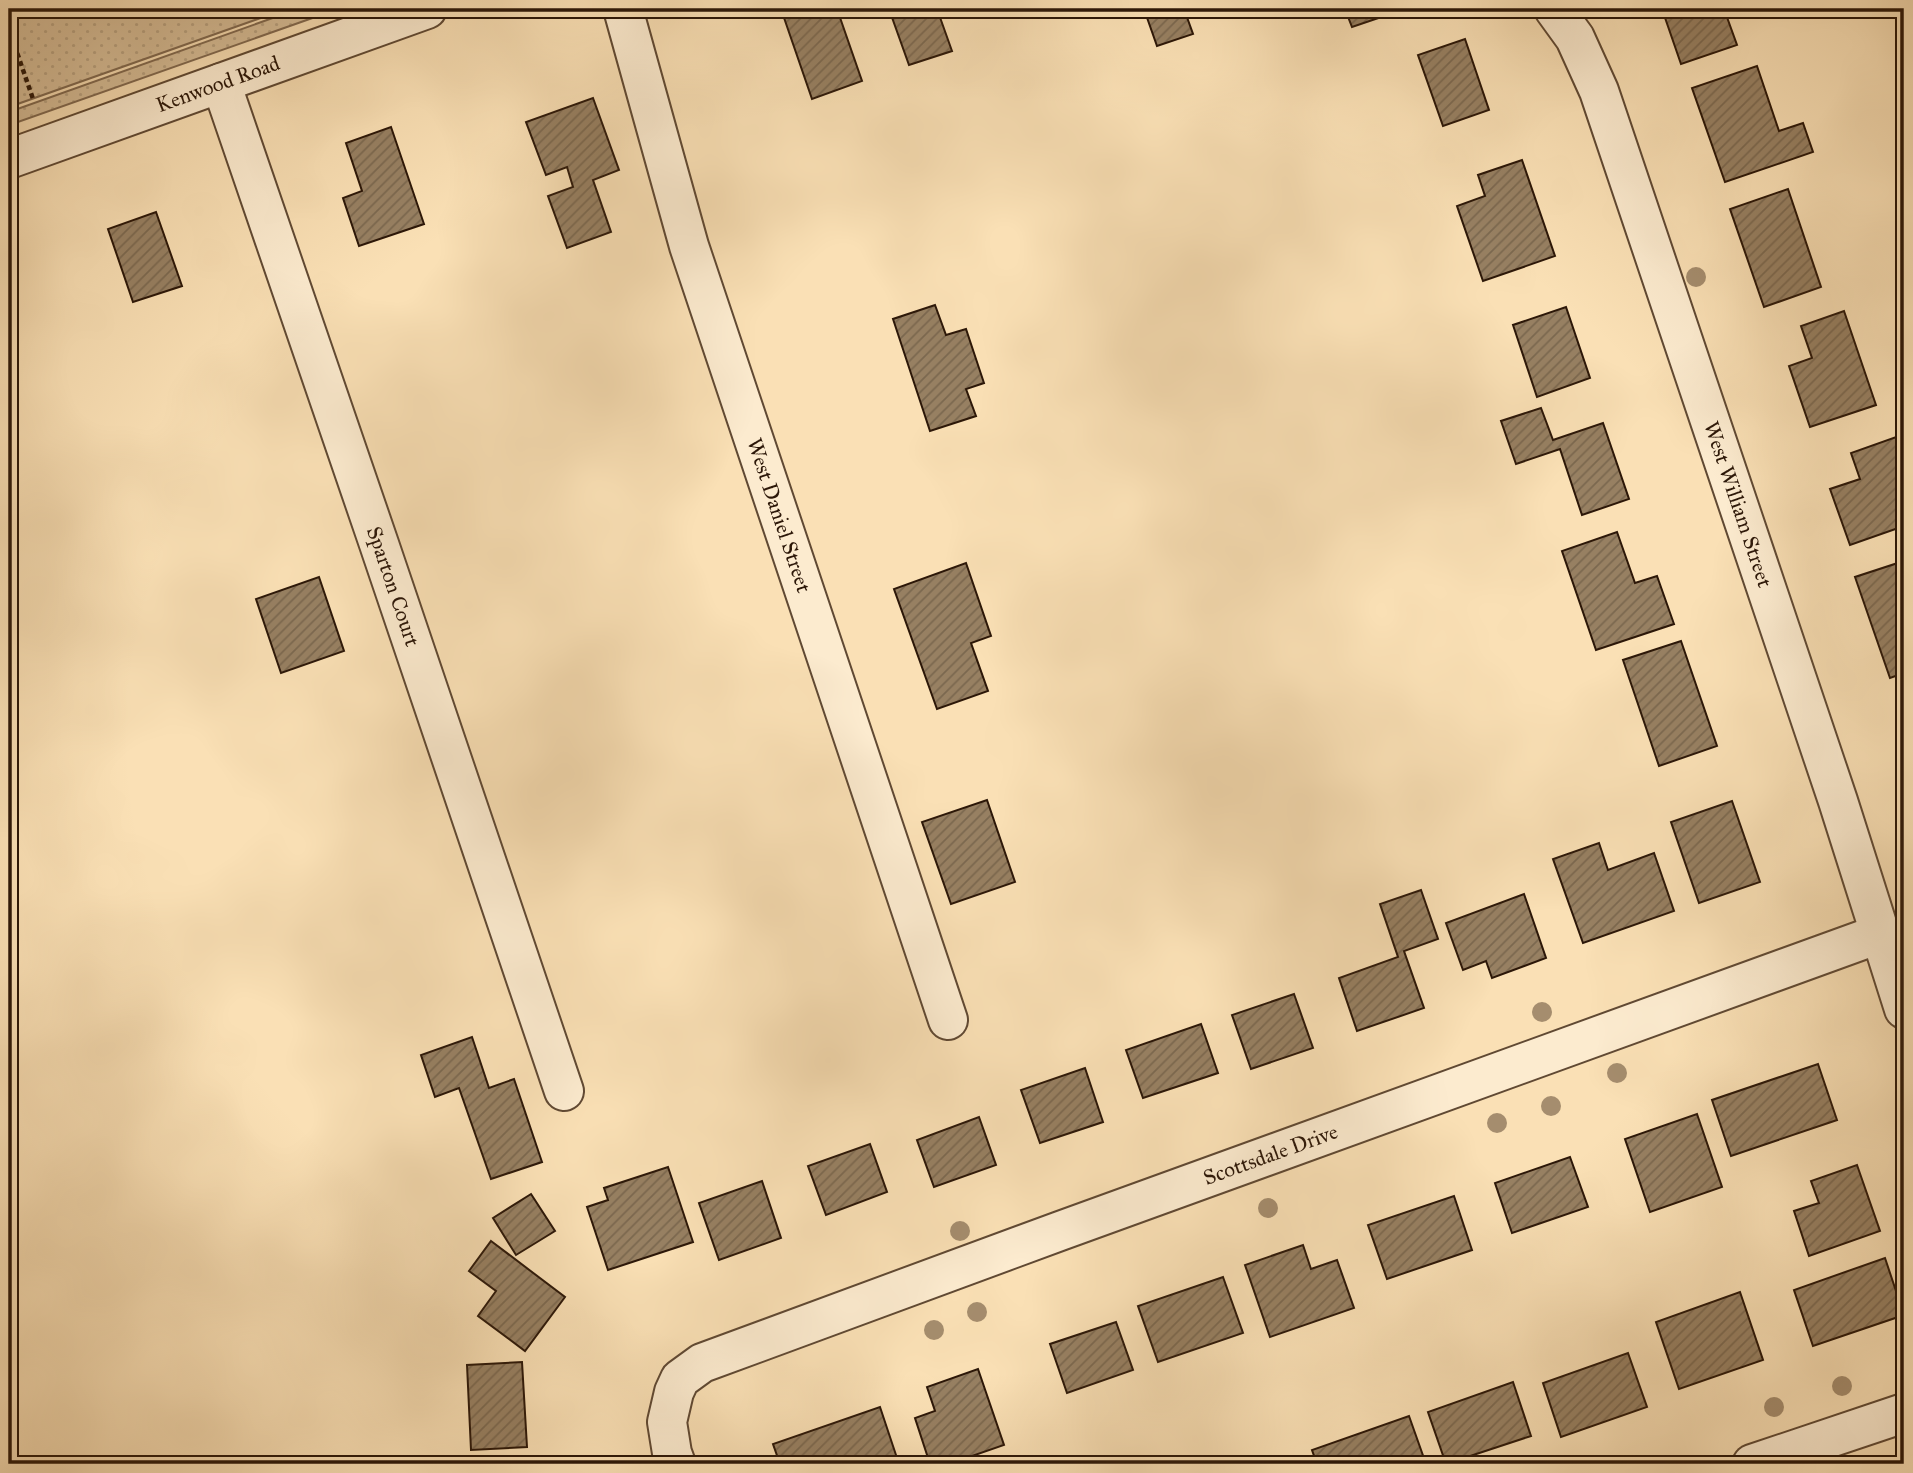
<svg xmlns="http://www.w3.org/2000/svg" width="1913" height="1473" font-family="'IM FELL Great Primer',serif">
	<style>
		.green { fill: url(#green-dots); stroke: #826a50; stroke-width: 2 }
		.building { fill: url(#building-hatch); stroke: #2c1708; stroke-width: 2 }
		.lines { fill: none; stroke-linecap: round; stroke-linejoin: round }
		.minor-casing { stroke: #604933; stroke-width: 42 }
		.tertiary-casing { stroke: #604933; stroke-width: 42 }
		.path { stroke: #2c1708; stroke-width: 4.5; stroke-dasharray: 5 3.5; stroke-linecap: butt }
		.minor { stroke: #fcebcf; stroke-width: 38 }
		.tertiary { stroke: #fcebcf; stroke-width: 38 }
		.tree { fill: #a58d6e }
		.labels { text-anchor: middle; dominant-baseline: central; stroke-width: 7; stroke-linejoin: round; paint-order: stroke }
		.street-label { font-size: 21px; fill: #2c1708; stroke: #fcebcf }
	</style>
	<defs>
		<pattern id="green-dots" width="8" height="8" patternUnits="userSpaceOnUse" patternTransform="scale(1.75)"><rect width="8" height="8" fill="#d7be98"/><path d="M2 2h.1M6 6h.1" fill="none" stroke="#b9a382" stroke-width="1.8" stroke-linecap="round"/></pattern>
		<pattern id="building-hatch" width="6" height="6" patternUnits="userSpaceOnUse" patternTransform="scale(1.75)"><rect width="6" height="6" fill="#978062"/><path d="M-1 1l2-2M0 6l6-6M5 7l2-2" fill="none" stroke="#7b684f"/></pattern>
	</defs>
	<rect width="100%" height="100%" fill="#fae0b5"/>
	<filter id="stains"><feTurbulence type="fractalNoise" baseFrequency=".00286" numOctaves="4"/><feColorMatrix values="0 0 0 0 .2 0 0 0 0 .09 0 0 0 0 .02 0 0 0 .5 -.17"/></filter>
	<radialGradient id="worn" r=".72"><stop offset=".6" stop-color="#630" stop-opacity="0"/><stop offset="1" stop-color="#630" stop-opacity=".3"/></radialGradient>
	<!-- green -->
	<g class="green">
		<path d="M9,9H286L9,107Z"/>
		<path d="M298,9H338L18,122L9,121V112Z"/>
	</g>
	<!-- building -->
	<g class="building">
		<path d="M781,9H837L862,81L812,99Z"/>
		<path d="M889,9H937L952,51L909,65Z"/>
		<path d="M1144,9H1184L1193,34L1157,46Z"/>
		<path d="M1345,9H1405L1352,27Z"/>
		<path d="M1662,9H1724L1737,45L1681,64Z"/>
		<path d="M1465,39L1489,110L1443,126L1418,55Z"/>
		<path d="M1757,66L1779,131L1803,123L1813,152L1725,182L1692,88Z"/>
		<path d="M593,98L619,170L593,180L611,232L567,248L548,196L573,187L567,167L546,175L526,122Z"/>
		<path d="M391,127L424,224L359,246L343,198L362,191L346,143Z"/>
		<path d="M1522,160L1555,256L1483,281L1457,206L1485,196L1478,175Z"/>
		<path d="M1788,189L1821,287L1764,307L1730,209Z"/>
		<path d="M156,212L182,286L133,302L108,229Z"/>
		<path d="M935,305L946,335L966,329L984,383L966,389L976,416L930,431L893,319Z"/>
		<path d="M1566,307L1590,378L1537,397L1513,325Z"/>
		<path d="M1844,311L1876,405L1810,427L1789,366L1812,358L1801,326Z"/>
		<path d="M1541,408L1553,440L1603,423L1629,499L1582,515L1560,449L1516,464L1501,421Z"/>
		<path d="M1899,436L1904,452V526L1850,545L1830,489L1860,479L1851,453Z"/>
		<path d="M1617,532L1635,583L1657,576L1674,624L1596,650L1562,551Z"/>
		<path d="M1904,561V673L1890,678L1855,577Z"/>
		<path d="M966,563L991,636L971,643L988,691L937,709L894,589Z"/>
		<path d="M319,577L344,651L281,673L256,599Z"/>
		<path d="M1681,641L1717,746L1659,766L1623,660Z"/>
		<path d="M987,800L1015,882L951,904L922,822Z"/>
		<path d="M1732,801L1760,882L1699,903L1671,822Z"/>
		<path d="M1599,843L1608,870L1654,853L1674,911L1583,943L1553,859Z"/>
		<path d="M1421,890L1438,939L1404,951L1424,1008L1357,1031L1339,978L1398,957L1380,904Z"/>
		<path d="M1524,894L1546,958L1492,978L1486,961L1463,970L1446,923Z"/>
		<path d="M1294,994L1313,1048L1251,1069L1232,1015Z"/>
		<path d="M1201,1024L1218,1073L1143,1098L1126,1050Z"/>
		<path d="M472,1037L489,1088L514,1079L542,1162L491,1179L459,1088L435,1097L421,1055Z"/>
		<path d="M1818,1064L1837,1120L1731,1156L1712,1100Z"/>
		<path d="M1085,1068L1103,1122L1040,1143L1021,1090Z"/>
		<path d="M1697,1114L1722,1187L1650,1212L1625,1139Z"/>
		<path d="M979,1117L996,1165L934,1187L917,1140Z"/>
		<path d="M870,1144L887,1192L826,1215L808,1166Z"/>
		<path d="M1570,1157L1588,1207L1512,1233L1495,1183Z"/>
		<path d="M1857,1165L1880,1231L1809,1256L1794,1211L1819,1203L1811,1181Z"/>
		<path d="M668,1167L693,1242L608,1270L587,1207L608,1200L604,1188Z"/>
		<path d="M762,1181L781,1238L719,1260L699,1203Z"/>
		<path d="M531,1194L555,1231L516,1255L493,1218Z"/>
		<path d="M1454,1196L1472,1250L1387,1279L1368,1225Z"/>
		<path d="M491,1241L565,1297L525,1351L478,1316L496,1291L469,1271Z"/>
		<path d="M1303,1245L1311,1269L1337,1260L1354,1308L1270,1337L1245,1265Z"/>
		<path d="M1885,1258L1904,1315L1813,1346L1794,1290Z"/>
		<path d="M1223,1277L1243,1333L1158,1362L1138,1306Z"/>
		<path d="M1740,1292L1763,1360L1679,1389L1656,1322Z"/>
		<path d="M1116,1322L1133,1370L1067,1393L1050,1344Z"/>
		<path d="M1628,1353L1647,1407L1561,1437L1543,1383Z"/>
		<path d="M522,1362L527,1447L471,1450L467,1365Z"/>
		<path d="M978,1369L1004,1445L949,1464H930L915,1418L935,1411L927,1387Z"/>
		<path d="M1513,1382L1531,1436L1446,1464L1428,1412Z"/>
		<path d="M880,1407L898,1461L889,1464H780L773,1444Z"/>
		<path d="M1409,1416L1426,1464H1317L1312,1450Z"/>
	</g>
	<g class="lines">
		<!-- minor casing -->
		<g class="minor-casing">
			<g id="minor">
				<path id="s1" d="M623,9L689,246L948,1020"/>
				<path id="s2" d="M1554,9L1575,38L1599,91L1838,801L1904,1009"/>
				<path id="s3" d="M221,83L379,544L564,1091"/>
				<path id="s4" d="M676,1464L672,1453L667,1422L674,1392L680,1379L702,1363L1060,1231L1879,934"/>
				<path d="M1752,1464L1904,1413"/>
			</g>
		</g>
		<!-- tertiary casing -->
		<g class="tertiary-casing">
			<g id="tertiary">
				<path id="s5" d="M9,159L427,9"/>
			</g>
		</g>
		<!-- path -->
		<path class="path" d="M9,29L33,99"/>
		<!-- minor -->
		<use href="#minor" class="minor"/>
		<!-- tertiary -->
		<use href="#tertiary" class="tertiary"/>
	</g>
	<!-- trees -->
	<g class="tree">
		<circle cx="1696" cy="277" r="10"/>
		<circle cx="1542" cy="1012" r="10"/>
		<circle cx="1617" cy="1073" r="10"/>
		<circle cx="1551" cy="1106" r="10"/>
		<circle cx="1497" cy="1123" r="10"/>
		<circle cx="1268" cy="1208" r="10"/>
		<circle cx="960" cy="1231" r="10"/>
		<circle cx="977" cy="1312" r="10"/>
		<circle cx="934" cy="1330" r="10"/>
		<circle cx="1842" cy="1386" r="10"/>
		<circle cx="1774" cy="1407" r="10"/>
	</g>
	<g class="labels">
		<!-- street labels -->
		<g class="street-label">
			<text stroke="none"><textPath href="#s5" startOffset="222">Kenwood Road</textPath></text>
			<text stroke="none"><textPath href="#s2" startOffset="530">West William Street</textPath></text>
			<text stroke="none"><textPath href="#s1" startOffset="530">West Daniel Street</textPath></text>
			<text stroke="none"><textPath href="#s3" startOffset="532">Sparton Court</textPath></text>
			<text stroke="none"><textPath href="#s4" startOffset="721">Scottsdale Drive</textPath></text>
		</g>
	</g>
	<!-- margin -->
	<rect width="1913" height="1473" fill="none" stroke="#fae0b5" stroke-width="35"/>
	<rect x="10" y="10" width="1892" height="1452" fill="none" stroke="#2c1708" stroke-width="3.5"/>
	<rect x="18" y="18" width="1878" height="1438" fill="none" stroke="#2c1708" stroke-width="2"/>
	<rect width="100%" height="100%" filter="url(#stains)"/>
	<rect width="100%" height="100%" fill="url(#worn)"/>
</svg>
